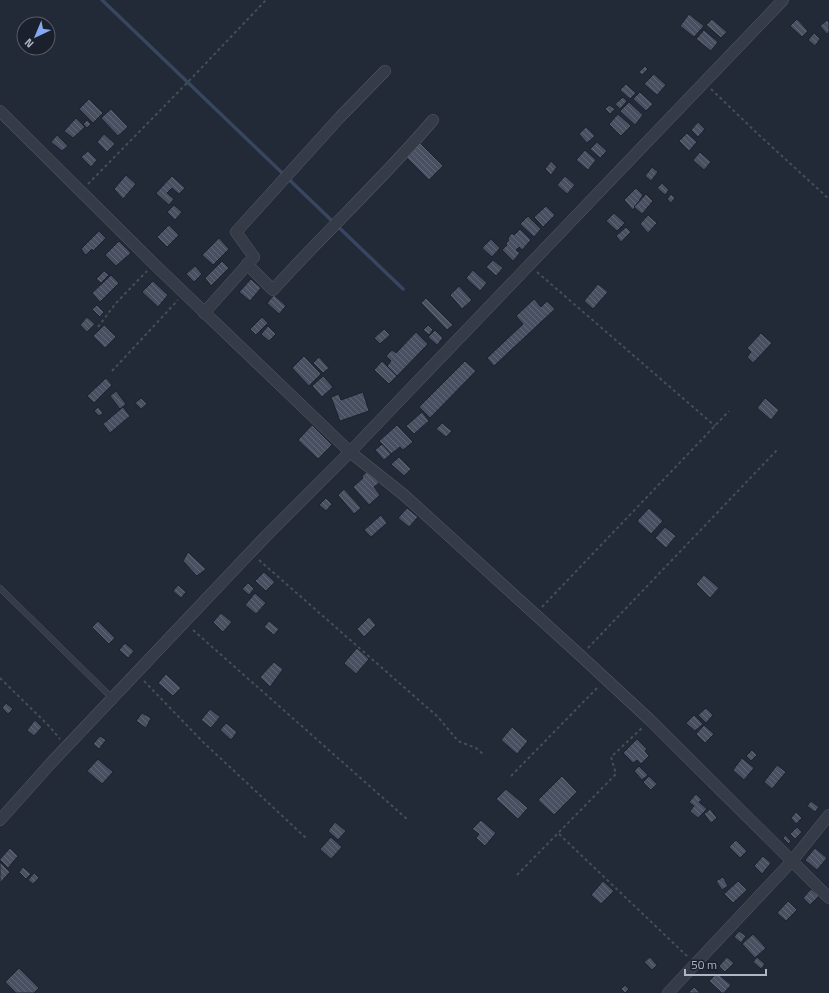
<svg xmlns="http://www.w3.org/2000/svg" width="829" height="993" font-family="'Titillium Web',sans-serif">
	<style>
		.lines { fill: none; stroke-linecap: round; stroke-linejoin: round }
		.stream { stroke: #38465f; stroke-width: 3.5 }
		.building { fill: url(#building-back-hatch); stroke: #1c222e }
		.service-casing { stroke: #525965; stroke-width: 6 }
		.minor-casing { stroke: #525965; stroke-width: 12 }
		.path { stroke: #415155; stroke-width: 2; stroke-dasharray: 3 3; stroke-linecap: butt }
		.service { stroke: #353b47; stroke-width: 5.5 }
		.minor { stroke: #353b47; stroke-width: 11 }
	</style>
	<defs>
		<pattern id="building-back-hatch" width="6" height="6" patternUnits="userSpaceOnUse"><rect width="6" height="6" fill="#485061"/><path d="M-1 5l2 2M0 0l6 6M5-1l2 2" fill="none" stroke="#606776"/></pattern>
	</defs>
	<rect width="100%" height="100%" fill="#222937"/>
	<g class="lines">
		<!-- stream -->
		<path class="stream" d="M102,0L403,289"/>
	</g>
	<!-- building -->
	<g class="building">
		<path d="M689,14L704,26L694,37L680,26Z"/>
		<path d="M712,19L727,32L721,38L706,25Z"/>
		<path d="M797,19L808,31L802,37L790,26Z"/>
		<path d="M827,20L829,22V32L827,34L820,26Z"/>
		<path d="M704,30L718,42L711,51L696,39Z"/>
		<path d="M814,33L820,39L815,46L808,40Z"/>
		<path d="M645,66L648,69L642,75L639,72Z"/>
		<path d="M654,74L666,85L657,95L644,84Z"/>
		<path d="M626,84L636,93L630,99L620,90Z"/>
		<path d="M640,92L653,104L646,111L633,99Z"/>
		<path d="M623,97L627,101L620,109L615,104Z"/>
		<path d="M89,99L103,113L93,123L79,109Z"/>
		<path d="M629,102L643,115L635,125L620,111Z"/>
		<path d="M609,105L615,109L610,114L605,109Z"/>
		<path d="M111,109L128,127L118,136L101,118Z"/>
		<path d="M618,114L631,126L621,136L609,124Z"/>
		<path d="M76,118L85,127L73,138L64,131Z"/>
		<path d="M87,120L91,124L87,128L83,124Z"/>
		<path d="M698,122L705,129L698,137L691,130Z"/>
		<path d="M586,127L595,136L587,143L579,134Z"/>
		<path d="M687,133L697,142L689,151L679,141Z"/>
		<path d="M104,134L115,144L107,152L97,142Z"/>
		<path d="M57,135L68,146L62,151L51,142Z"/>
		<path d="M597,142L607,151L600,158L590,149Z"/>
		<path d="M420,143L443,166L429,180L406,157Z"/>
		<path d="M585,150L596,160L588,170L576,160Z"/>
		<path d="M88,151L97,160L91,167L81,157Z"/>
		<path d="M700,152L711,162L704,170L693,160Z"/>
		<path d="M551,161L557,167L551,175L545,169Z"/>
		<path d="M652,167L658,172L651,181L645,176Z"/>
		<path d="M126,175L136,184L123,199L114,189Z"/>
		<path d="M172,176L185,188L179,194L172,188L167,193L174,199L169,205L156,193Z"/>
		<path d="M565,176L575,185L567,194L557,185Z"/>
		<path d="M662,183L669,190L665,195L657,188Z"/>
		<path d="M636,188L643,195L633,210L624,200Z"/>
		<path d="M646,194L653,201L642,214L634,207Z"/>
		<path d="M671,194L675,198L671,203L667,199Z"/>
		<path d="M174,205L182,212L175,220L167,212Z"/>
		<path d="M546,206L555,215L543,227L534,217Z"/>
		<path d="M614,213L625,223L617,231L606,221Z"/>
		<path d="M648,215L657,223L648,233L640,224Z"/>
		<path d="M528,216L541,229L534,237L520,224Z"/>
		<path d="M169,225L179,235L167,247L157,237Z"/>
		<path d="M626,227L631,232L621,242L616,236Z"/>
		<path d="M520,229L531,240L522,250L519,247L516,250L520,253L513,261L502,250L507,245L506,243L509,240L508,238L512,233L514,235Z"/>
		<path d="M99,231L106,238L93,251L92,249L86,255L81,249Z"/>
		<path d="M219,238L229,249L213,265L202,255Z"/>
		<path d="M491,239L500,248L492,257L482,248Z"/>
		<path d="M119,241L131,253L116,266L105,255Z"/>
		<path d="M493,260L503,268L496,276L486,267Z"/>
		<path d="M222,261L229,268L211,286L205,278Z"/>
		<path d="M195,266L202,274L194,282L186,274Z"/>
		<path d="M473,270L487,283L480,291L466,278Z"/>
		<path d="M104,271L109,275L101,283L96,279Z"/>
		<path d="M111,275L119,283L100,302L92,293Z"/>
		<path d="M251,279L261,288L250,301L239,292Z"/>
		<path d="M153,281L168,295L158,307L142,292Z"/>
		<path d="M598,284L608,292L593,309L584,301Z"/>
		<path d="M459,286L472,300L462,309L450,295Z"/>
		<path d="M274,295L286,306L279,314L267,303Z"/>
		<path d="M426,298L453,325L447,330L421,303Z"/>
		<path d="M534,299L541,307L547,301L555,309L494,366L487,358L523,324L516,316Z"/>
		<path d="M97,305L104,312L100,317L92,309Z"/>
		<path d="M87,317L95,324L87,332L80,325Z"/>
		<path d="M262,317L268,323L256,335L250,329Z"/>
		<path d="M104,325L116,337L105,348L93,336Z"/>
		<path d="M428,325L433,330L429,335L423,330Z"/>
		<path d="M268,326L276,334L269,341L261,334Z"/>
		<path d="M384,329L390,335L380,344L374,338Z"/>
		<path d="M435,330L443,338L437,345L428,337Z"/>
		<path d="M416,332L428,344L397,376L387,366L391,361L386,356L392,350L396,353Z"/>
		<path d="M761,333L772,343L753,363L747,357L751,352L747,348Z"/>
		<path d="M304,356L321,374L309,386L292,368Z"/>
		<path d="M319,357L329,368L323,373L313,363Z"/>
		<path d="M382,361L397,376L389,384L374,370Z"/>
		<path d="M465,361L476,371L430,418L419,407Z"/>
		<path d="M323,376L333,387L322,397L312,386Z"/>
		<path d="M106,378L112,385L94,403L87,396Z"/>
		<path d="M116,391L126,404L120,409L110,396Z"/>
		<path d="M363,392L369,411L340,421L331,397L339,394L341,400Z"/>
		<path d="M141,398L147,404L141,409L135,403Z"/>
		<path d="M765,398L779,410L771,420L757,408Z"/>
		<path d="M98,407L103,413L99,416L94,411Z"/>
		<path d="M123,407L130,416L110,433L103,424Z"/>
		<path d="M422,412L429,421L414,434L406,426Z"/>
		<path d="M442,423L452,431L446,437L436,429Z"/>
		<path d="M312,425L332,445L318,459L298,440Z"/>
		<path d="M397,425L413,442L403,450L400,447L391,454L379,441Z"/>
		<path d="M382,444L391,454L384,460L375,450Z"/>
		<path d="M399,457L411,469L404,476L391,464Z"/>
		<path d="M368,471L379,483L374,487L380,495L369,505L353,487L363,478L362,476Z"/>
		<path d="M344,489L361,508L354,514L338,495Z"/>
		<path d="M326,498L332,504L326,511L319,505Z"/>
		<path d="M407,508L418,517L409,527L398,518Z"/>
		<path d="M649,508L663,521L651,534L637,521Z"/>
		<path d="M381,515L387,523L371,537L364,530Z"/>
		<path d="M665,527L676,536L666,548L655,538Z"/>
		<path d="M188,552L206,569L197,576L183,561Z"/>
		<path d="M264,572L275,582L266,591L255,581Z"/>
		<path d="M704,575L719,588L710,598L696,584Z"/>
		<path d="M248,583L254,589L249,595L242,589Z"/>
		<path d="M178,585L186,592L181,598L173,591Z"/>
		<path d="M255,593L266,603L256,614L245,605Z"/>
		<path d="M221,613L232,622L223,632L213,622Z"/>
		<path d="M369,617L376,625L364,637L357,629Z"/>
		<path d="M98,621L115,638L109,644L92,627Z"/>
		<path d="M269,621L279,629L274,635L264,627Z"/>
		<path d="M125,643L134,651L128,658L119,650Z"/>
		<path d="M357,648L369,659L356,674L344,663Z"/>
		<path d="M274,662L283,669L270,687L260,677Z"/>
		<path d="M166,674L181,688L173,696L158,683Z"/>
		<path d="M6,703L13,709L8,714L2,708Z"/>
		<path d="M706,708L713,715L706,723L698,715Z"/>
		<path d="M210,709L220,717L211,728L201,720Z"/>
		<path d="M142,713L151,718L146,728L136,721Z"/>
		<path d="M694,715L703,724L695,731L686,723Z"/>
		<path d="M35,720L42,727L34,736L27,730Z"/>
		<path d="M226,723L237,732L231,740L220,730Z"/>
		<path d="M704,725L714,734L705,743L696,734Z"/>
		<path d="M512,727L528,741L517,754L501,740Z"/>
		<path d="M100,736L106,740L99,749L93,744Z"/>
		<path d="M637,739L647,749L645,751L649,756L641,764L637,760L633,763L623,753Z"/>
		<path d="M752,750L757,755L751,761L746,756Z"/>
		<path d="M742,758L754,768L744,780L733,770Z"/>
		<path d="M98,759L113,772L102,784L87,771Z"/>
		<path d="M777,765L786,772L772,789L764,782Z"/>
		<path d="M639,766L648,775L642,780L634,771Z"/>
		<path d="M562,776L577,792L554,815L538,800Z"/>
		<path d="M649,776L657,784L651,790L643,782Z"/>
		<path d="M506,789L528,808L518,819L496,799Z"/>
		<path d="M696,794L702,800L699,802L707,809L698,818L690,811L694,806L689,802Z"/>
		<path d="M811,801L819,807L815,812L807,806Z"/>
		<path d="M710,809L717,818L711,823L704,814Z"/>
		<path d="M796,812L802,818L796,824L791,818Z"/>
		<path d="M481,820L496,833L485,846L476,838L479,834L472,829Z"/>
		<path d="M335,822L346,831L338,840L328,831Z"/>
		<path d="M797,827L802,832L795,839L790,834Z"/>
		<path d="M785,835L791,841L789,844L783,838Z"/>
		<path d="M331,837L342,847L331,859L320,849Z"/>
		<path d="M736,840L747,851L740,858L729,847Z"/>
		<path d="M10,848L18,856L8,868L0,860V859Z"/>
		<path d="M815,848L827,858L817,870L805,860Z"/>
		<path d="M763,856L771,863L762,874L754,866Z"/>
		<path d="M0,862L10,872L0,883Z"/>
		<path d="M23,867L31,874L26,879L19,872Z"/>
		<path d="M34,873L39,878L33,884L28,880Z"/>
		<path d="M723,877L728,886L722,890L716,881Z"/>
		<path d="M603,881L614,891L601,904L591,895Z"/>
		<path d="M738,881L747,890L733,903L724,894Z"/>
		<path d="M811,889L819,896L810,905L803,898Z"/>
		<path d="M788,901L797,910L786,921L777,913Z"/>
		<path d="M739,931L746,936L741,943L734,937Z"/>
		<path d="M753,934L766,948L755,958L742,944Z"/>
		<path d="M650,957L657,965L652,970L644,962Z"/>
		<path d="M727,957L734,963L725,972L719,966Z"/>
		<path d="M757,957L765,964L761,969L753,962Z"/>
		<path d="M19,968L39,988L34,993H16L5,982Z"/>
		<path d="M717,973L731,985L724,993H722L709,981Z"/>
		<path d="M625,985L629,989L625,993L621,989Z"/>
		<path d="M694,987L700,993H688Z"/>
	</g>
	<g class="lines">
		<!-- service casing -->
		<g class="service-casing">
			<path id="service" d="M0,588L112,698"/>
		</g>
		<!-- minor casing -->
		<g class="minor-casing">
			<g id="minor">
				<path d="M0,111L154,264L350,452L404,495L581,656L650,720L829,898"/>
				<path d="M247,264L273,290C325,232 383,179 433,120"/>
				<path d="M204,313L254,257L236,232L340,117L385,71"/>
				<path d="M0,820L51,763L266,536L350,452L783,0"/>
				<path d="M668,993L792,861L829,815"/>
			</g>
		</g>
		<!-- path -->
		<g class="path">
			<path d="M711,89L760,136L829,199"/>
			<path d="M88,184L188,82L266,0"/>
			<path d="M537,272L715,426"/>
			<path d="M98,327L116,303L147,271"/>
			<path d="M112,371L178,300"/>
			<path d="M259,560L438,717L458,741L476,748L484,755"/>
			<path d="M542,607L729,411"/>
			<path d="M193,630L408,820"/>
			<path d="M588,648L778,449"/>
			<path d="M0,678L49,726L60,739"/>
			<path d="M144,681L203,742L307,839"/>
			<path d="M511,776L599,686"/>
			<path d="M559,834L688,957"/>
			<path d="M517,875L616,774L611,757L643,727"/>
		</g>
		<!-- service -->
		<use href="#service" class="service"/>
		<!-- minor -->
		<use href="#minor" class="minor"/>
	</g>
	<!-- north arrow -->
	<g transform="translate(36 36) rotate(224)"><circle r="19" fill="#1a202c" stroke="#565c69"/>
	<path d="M0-3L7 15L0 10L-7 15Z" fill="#86a8f2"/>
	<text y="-6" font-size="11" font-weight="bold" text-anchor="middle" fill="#afb6c4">N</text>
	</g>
	<!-- scale -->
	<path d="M685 969v6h81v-6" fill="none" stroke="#afb6c4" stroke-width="2"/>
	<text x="691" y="969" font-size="12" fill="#afb6c4" stroke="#1a202c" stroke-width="3" paint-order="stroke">50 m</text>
</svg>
